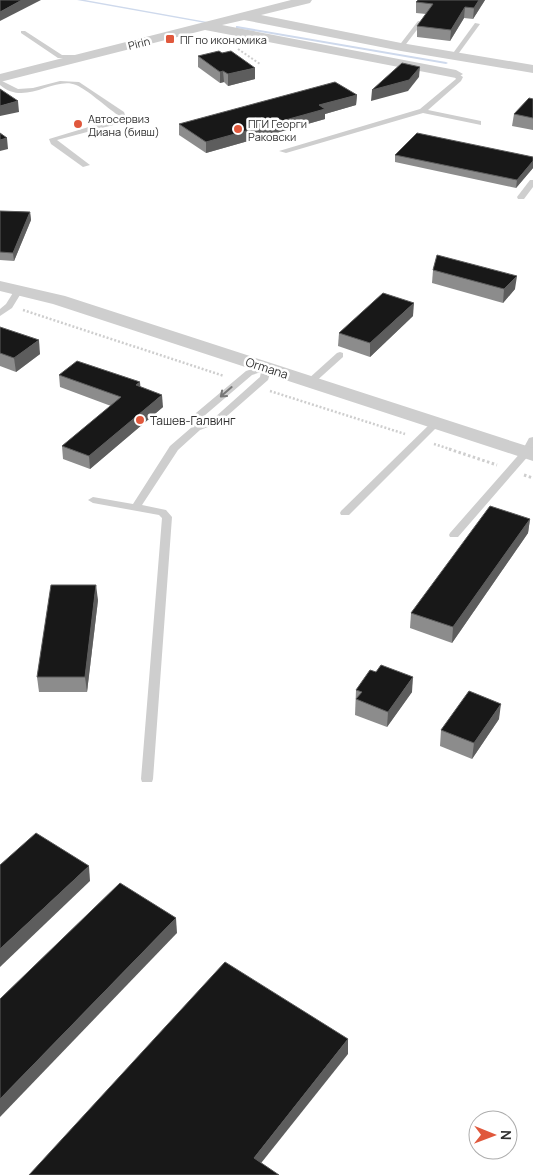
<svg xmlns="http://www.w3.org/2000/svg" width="533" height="1175" font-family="Manrope,sans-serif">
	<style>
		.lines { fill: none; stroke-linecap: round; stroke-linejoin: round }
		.stream { fill: #ced9ec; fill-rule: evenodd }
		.path-far2 { stroke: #cecece; stroke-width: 2; stroke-dasharray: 2 2; stroke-linecap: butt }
		.path-far1 { stroke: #cecece; stroke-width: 2.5; stroke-dasharray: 2 2; stroke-linecap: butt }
		.path { stroke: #cecece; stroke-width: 3; stroke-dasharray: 2.5 2.5; stroke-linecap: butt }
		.service { fill: #cecece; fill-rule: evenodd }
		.minor { fill: #cecece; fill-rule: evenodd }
		.wall { fill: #8c8c8c }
		.shaded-wall { fill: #5d5d5d }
		.building { fill: #181818; stroke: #5d5d5d }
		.oneway { stroke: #787878 }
		.poi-dot { fill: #e0583c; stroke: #fff; stroke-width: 2 }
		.labels { text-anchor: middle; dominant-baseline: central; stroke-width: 5; stroke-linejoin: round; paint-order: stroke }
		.far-poi-label { font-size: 11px; fill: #313131; stroke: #fff; text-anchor: start }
		.far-street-label { font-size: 11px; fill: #313131; stroke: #fff }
		.street-label { font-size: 12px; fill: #313131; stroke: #fff }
		.poi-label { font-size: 12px; fill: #313131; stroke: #fff; text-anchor: start }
	</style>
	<rect width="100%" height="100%" fill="#fff"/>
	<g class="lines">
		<!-- stream -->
		<g class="stream">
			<path d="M77,0H85L213,23L211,24Z"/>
			<path d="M237,26L446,62L448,63L446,64L236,28V26Z"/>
		</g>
		<!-- path-far2 -->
		<path class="path-far2" d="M238,49L260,64"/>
		<!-- path-far1 -->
		<g class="path-far1">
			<path d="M23,310L224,376"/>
			<path d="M270,391L405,434"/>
			<path d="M434,444L453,450"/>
		</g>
		<!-- path -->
		<g class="path">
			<path d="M449,449L497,465"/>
			<path d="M524,475L533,478"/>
		</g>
		<!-- service -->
		<g class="service">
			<path d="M418,21L423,22L403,48H399L398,47Z"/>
			<path d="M475,23L480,24L456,57H452L451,56Z"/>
			<path d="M21,31H25L62,55H82L85,57L82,59L58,58L21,33Z"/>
			<path d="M456,72L463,77L461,81L428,110L481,121V125L423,113L286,153L279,151L420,109L456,79L453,74Z"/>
			<path d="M0,80L18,89L33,88L60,81L79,82L124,112L126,118L121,123L57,140L90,165L83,167L51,144L49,139L115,119L118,117V115C106,107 88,90 76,85C54,76 25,107 0,85Z"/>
			<path d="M530,180H533V187L524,199H518L517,197Z"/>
			<path d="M19,287L23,290L12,308L0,316V309L6,304L16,288Z"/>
			<path d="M340,352L343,353V357L313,384H307V380L337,353Z"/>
			<path d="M267,364L272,367L268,380L219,423L200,430L178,450L142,505L166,510L172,517L153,779L152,782H142L141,779L162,518L159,515L93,503L88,500L93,497L133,504L170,446L192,427L196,413L246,371ZM261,372L260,377L213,419L203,422L204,416L252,375Z"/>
			<path d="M436,420L441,423L349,515H341L340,513L341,511L433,421Z"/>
			<path d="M533,437V449L530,454L458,537H450L449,535L450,533L522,451L529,438Z"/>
		</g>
		<!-- minor -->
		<g class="minor">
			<path d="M291,0H312L310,3L261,15L401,43L533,65V73L401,51L244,20L222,25L456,70L463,74L456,78L205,30L0,82V74Z"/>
			<path d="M0,281L65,296L533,448V461L53,304L0,291Z"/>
		</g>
	</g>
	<!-- wall -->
	<g class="wall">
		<path d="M485,0L473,19L464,18L450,41L417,37V26L426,14L416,13V2Z"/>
		<path d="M198,56L255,79L228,86L224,82L220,83L198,67Z"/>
		<path d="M357,95L356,105L325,114V119L206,153L179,135V124Z"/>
		<path d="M533,99V130L512,126L514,114Z"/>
		<path d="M395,155L533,157V168L516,188L395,162Z"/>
		<path d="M0,211L30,212L31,220L14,261L0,260Z"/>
		<path d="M433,270L515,289L503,303L432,283Z"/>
		<path d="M413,316L370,357L338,346L339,333Z"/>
		<path d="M0,327L40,354L16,372L0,366Z"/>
		<path d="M59,375L140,387L163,407L90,469L63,459L62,446L111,406L60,387Z"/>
		<path d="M530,519L528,533L452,643L410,628L411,613Z"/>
		<path d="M98,600L87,692H39L37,677Z"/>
		<path d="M356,690L412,692L387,727L355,715Z"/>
		<path d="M499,719L472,759L440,746L441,730Z"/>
	</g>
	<!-- shaded-wall -->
	<g class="shaded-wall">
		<path d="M22,0H41L0,21V12Z"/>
		<path d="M479,0H485L473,19L474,8Z"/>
		<path d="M465,7L464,18L450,41L451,30Z"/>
		<path d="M420,67L419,77L408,91L371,101L372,90Z"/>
		<path d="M255,68V79L228,86V74Z"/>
		<path d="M223,71L224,82L220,83V72Z"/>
		<path d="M357,95L356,105L325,114V119L206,153V142L319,105Z"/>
		<path d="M18,101L19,112L0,116V106Z"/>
		<path d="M7,138L8,149L0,151V140Z"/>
		<path d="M533,161V168L516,188L517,180Z"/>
		<path d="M30,212L31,220L14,261L13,253Z"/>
		<path d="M517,276L515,289L503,303L504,289Z"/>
		<path d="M414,303L413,316L370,357V343Z"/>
		<path d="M39,340L40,354L16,372L14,358Z"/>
		<path d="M140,382L141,394L136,385Z"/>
		<path d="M162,395L163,407L90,469L89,456Z"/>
		<path d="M530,519L528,533L452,643L453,627Z"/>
		<path d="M96,585L98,600L87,692L85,677Z"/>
		<path d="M413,677L412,692L387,727L388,712Z"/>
		<path d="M501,704L499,719L472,759L474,743Z"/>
		<path d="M89,866L90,881L0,967V949Z"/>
		<path d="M176,918L177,933L0,1117V1099Z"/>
		<path d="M348,1039V1054L254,1172V1158Z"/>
	</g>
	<!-- building -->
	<g class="building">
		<path d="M0,0H22L0,12Z"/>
		<path d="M418,0H479L474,8L465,7L451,30L417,26L433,4L416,2Z"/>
		<path d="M219,51L222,53L231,51L255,68L228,74L223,71L220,72L198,56Z"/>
		<path d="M402,63L420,67L409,80L372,90Z"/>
		<path d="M335,82L357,95L319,105L325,109L206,142L179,124Z"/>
		<path d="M0,89L18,101L0,106Z"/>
		<path d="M529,98L533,99V118L514,114Z"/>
		<path d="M0,133L7,138L0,140Z"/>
		<path d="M417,133L533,157V161L517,180L395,155Z"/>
		<path d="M0,211L30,212L13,253L0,252Z"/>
		<path d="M437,255L517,276L504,289L433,270Z"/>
		<path d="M383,293L414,303L370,343L339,333Z"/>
		<path d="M0,327L39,340L14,358L0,353Z"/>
		<path d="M77,361L140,382L136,385L162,395L89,456L62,446L121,397L59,375Z"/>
		<path d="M490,506L530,519L453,627L411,613Z"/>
		<path d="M51,585H96L85,677H37Z"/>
		<path d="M381,665L413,677L388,712L356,699L362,692L356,690L370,670L376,672Z"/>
		<path d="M469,691L501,704L474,743L441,730Z"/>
		<path d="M36,833L89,866L0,949V865Z"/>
		<path d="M120,883L176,918L0,1099V999Z"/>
		<path d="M225,962L348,1039L254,1158L279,1175H29Z"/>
	</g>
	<!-- one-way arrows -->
	<defs><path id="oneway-shaft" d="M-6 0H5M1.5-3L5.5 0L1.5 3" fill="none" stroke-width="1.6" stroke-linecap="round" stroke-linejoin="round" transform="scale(1.25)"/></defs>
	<use class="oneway" href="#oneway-shaft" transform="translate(226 392) rotate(139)"/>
	<!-- markers -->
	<g class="poi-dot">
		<rect x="165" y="34" width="10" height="10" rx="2.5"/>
		<circle cx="78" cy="124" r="5"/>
		<circle cx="238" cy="129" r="5"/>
		<circle cx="140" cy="420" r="5"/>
	</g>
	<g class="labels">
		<!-- far-poi labels -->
		<g class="far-poi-label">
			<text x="180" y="39">ПГ по икономика</text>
			<text x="88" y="118">Автосервиз<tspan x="88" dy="13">Диана (бивш)</tspan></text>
			<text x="248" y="123">ПГИ Георги<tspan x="248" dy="13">Раковски</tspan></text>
		</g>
		<!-- far-street labels -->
		<g class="far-street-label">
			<text transform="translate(139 43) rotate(-14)">Pirin</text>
		</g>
		<!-- street labels -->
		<g class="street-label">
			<text transform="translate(267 368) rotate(18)">Ormana</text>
		</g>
		<!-- poi labels -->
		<g class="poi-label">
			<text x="150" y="420">Ташев-Галвинг</text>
		</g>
	</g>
	<!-- north arrow -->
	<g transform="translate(493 1135) rotate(91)"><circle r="24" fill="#ffffff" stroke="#adadad"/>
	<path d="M0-4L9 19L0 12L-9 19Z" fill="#e0583c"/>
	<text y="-8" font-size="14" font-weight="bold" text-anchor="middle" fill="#313131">N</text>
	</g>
</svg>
